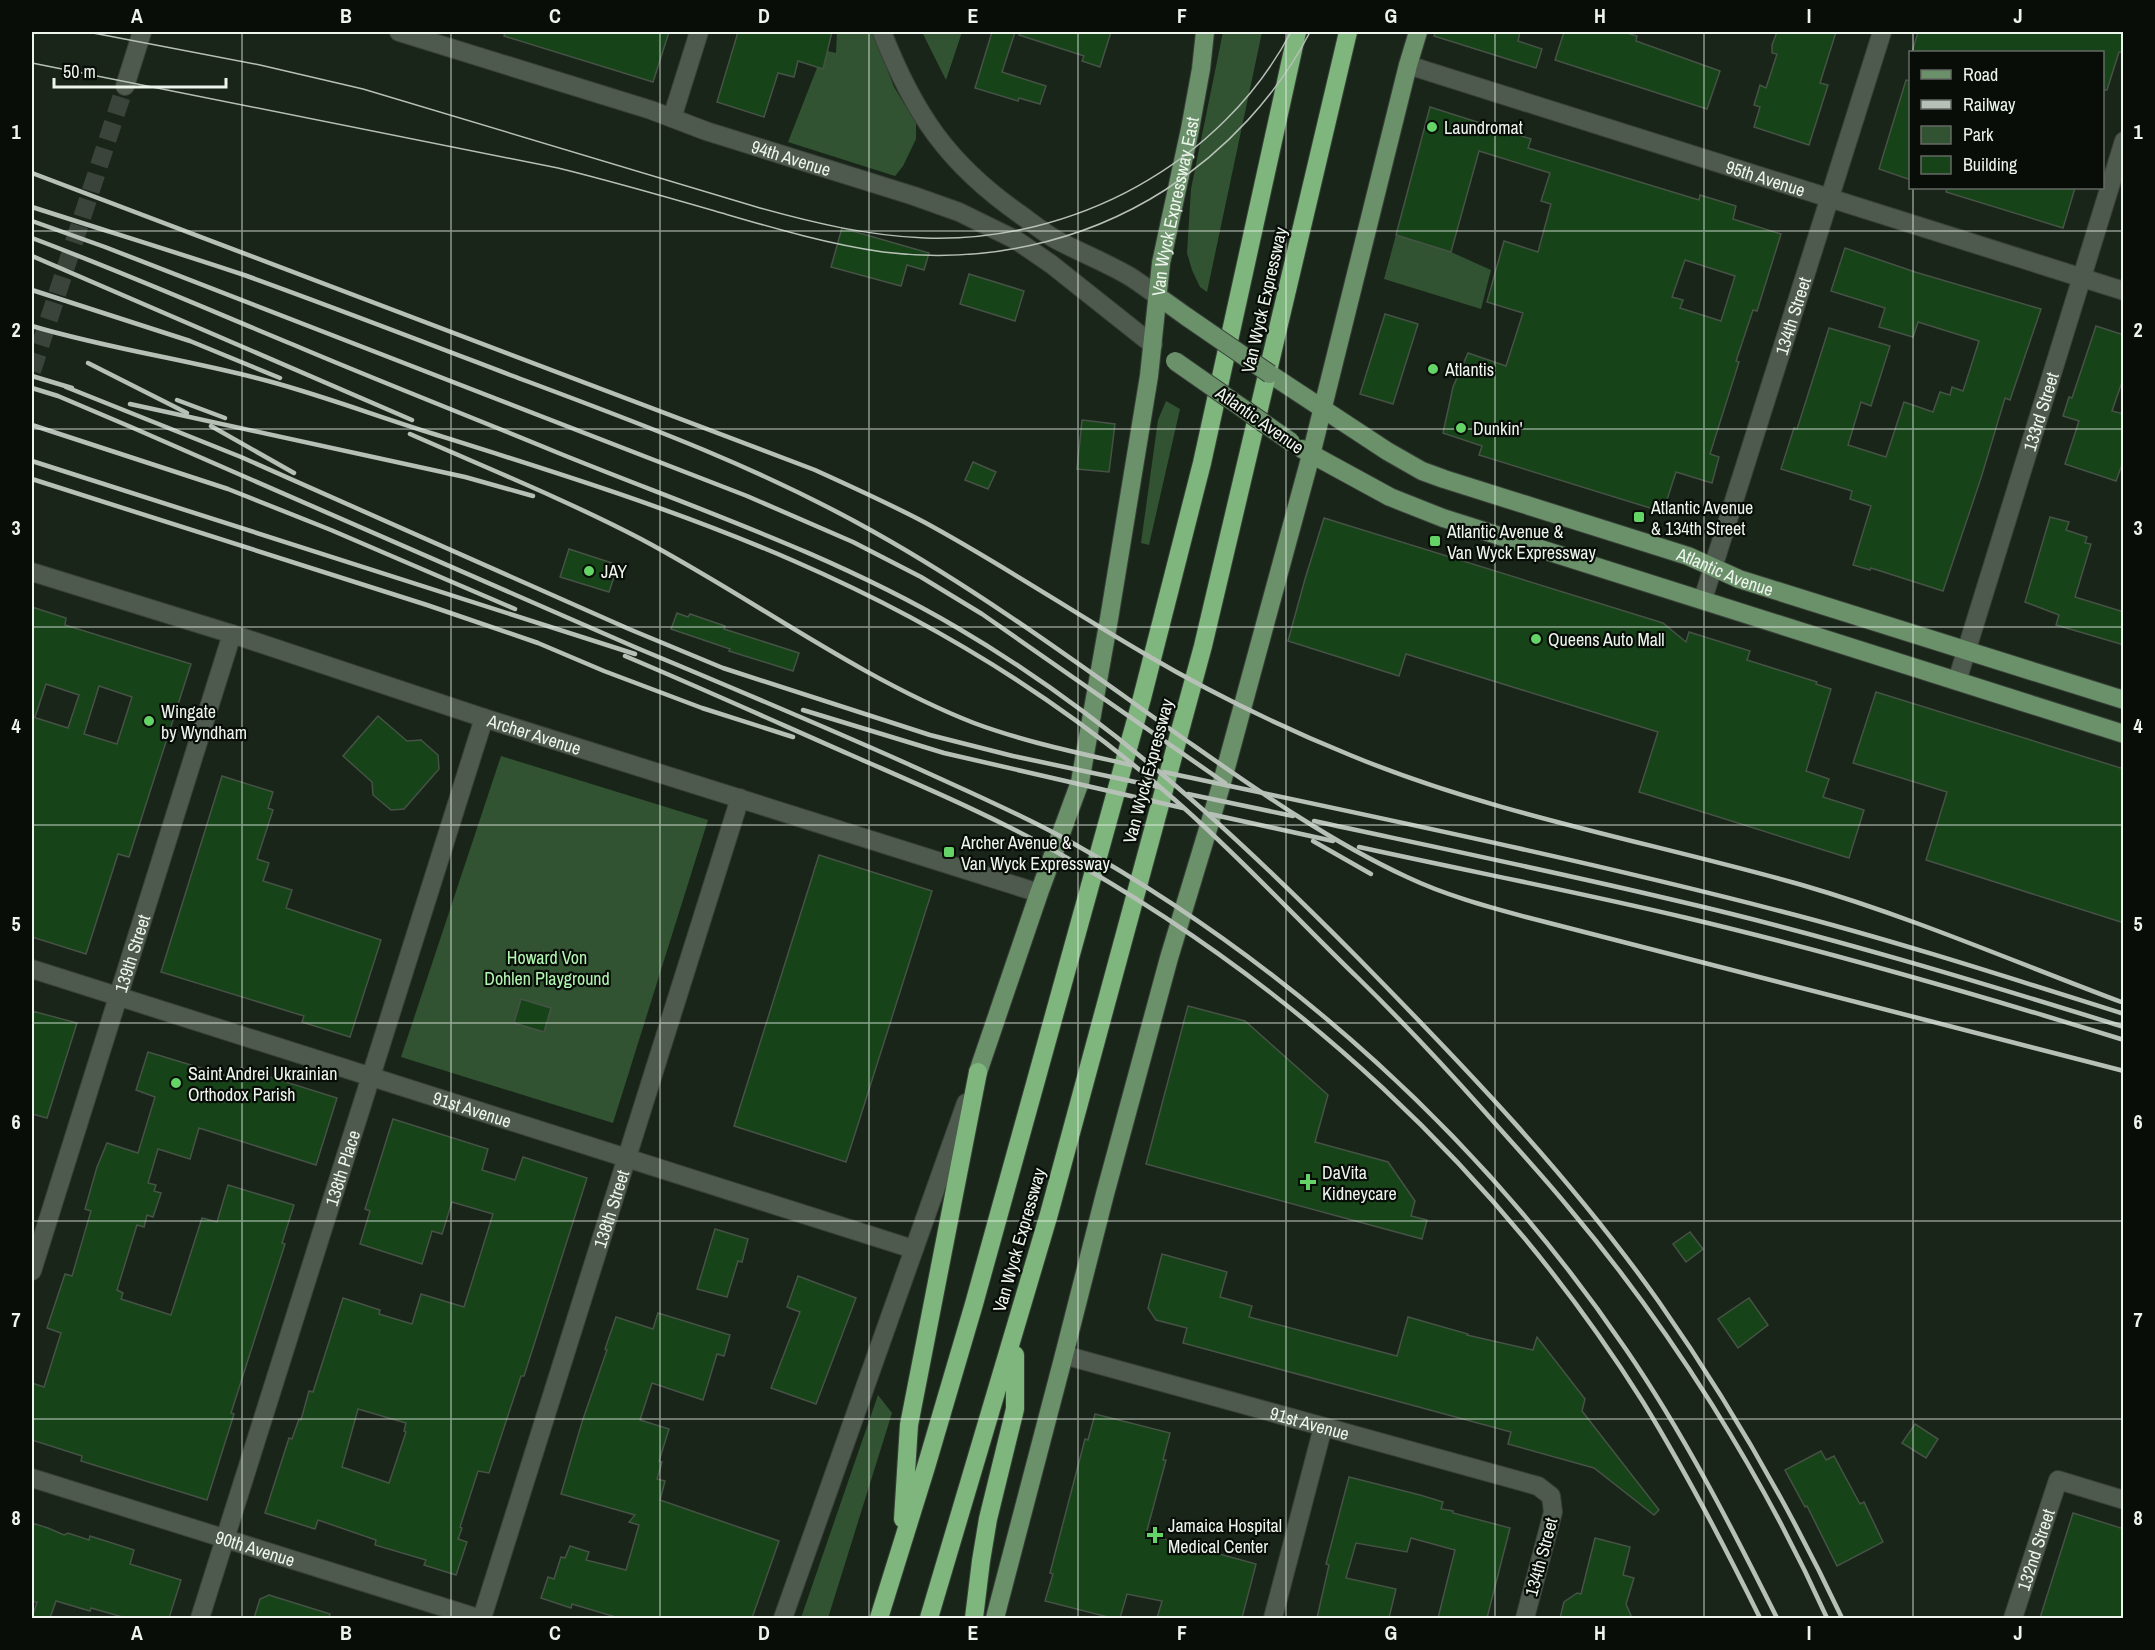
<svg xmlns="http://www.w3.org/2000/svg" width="2155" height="1650" font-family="'Archivo Narrow',sans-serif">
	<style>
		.green { fill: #315331 }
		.building { fill: #164318; stroke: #465245; stroke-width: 1.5; fill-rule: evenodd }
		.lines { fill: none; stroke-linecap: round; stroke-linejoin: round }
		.street-tunnel { stroke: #3a443a; stroke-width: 18; stroke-dasharray: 18 9; stroke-linecap: butt }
		.street-casing { stroke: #384138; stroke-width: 20 }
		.secondary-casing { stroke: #384138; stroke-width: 20 }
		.primary-casing { stroke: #384138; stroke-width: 20 }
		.highway-casing { stroke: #384138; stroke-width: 20 }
		.street { stroke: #4e5a4d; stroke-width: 18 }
		.secondary { stroke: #4e5a4d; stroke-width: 18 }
		.primary { stroke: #6b916a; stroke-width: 18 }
		.highway { stroke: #7fb67e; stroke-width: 18 }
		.tram { stroke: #b7c0b7; stroke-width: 1.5 }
		.rail { stroke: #b7c0b7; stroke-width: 4.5 }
		.primary-bridge-casing { stroke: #384138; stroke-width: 20; stroke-linecap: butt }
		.primary-bridge { stroke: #6b916a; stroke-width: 18 }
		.grid { fill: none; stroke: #edf5ed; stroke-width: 1.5; stroke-opacity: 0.55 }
		.poi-dot { fill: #64d467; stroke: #080d08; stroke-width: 2 }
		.labels { text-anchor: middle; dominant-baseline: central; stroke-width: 4.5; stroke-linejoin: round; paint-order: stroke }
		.poi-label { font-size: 18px; fill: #edf5ed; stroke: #080d08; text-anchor: start }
		.street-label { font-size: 18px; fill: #edf5ed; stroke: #080d08 }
		.park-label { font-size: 18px; fill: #b3f8b2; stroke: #080d08 }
		.neatline { fill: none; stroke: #edf5ed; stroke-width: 2 }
		.grid-label { font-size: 20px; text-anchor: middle; font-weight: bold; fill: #edf5ed }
	</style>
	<rect width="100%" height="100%" fill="#1a251a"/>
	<!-- green -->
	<g class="green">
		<path d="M837,32H873L894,87L916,123V139L903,166L895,176L788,142L824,50L836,53Z"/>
		<path d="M922,32H962L946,80Z"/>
		<path d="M1223,32H1262L1207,292L1200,287L1192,270L1187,253L1191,189Z"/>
		<path d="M1396,235L1451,252L1491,270L1481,309L1384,279Z"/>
		<path d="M1166,401L1180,409L1149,545L1141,543L1158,420Z"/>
		<path d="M501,756L708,820L613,1123L401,1057Z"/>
		<path d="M878,1395L892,1413L828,1618H801Z"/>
	</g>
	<!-- building -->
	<g class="building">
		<path d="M505,32H669L653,82L504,36Z"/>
		<path d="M738,32H832L823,69L798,61L794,77L778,73L764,117L717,102Z"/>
		<path d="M992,32H1015L1002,72L1046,86L1040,104L1019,98L1018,101L975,88Z"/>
		<path d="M1020,32H1111L1100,67L1082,61L1084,56L1019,35Z"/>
		<path d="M1435,32H1520L1518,41L1542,49L1536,68L1434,36Z"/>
		<path d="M1564,32H1623L1637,36L1636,41L1720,71L1707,109L1555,60Z"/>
		<path d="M1777,32H1836L1820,83L1828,85L1809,145L1754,127L1760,107L1754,105L1760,85L1766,88L1777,54L1772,53V45Z"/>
		<path d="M1918,32H2124V52H2119L2107,90H2103V52H1912Z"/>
		<path d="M1906,80L1911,81V180L1879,169Z"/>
		<path d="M1430,107L1531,139L1528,148L1699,200L1700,195L1736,206L1733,219L1781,234L1757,311L1753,310L1736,361L1739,362L1710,454L1719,457L1712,483L1676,472L1663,512L1479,455L1482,446L1443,433L1453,387L1468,353L1506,366L1523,313L1487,302L1504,241L1538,252L1551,204L1541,201L1550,173L1479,151L1451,252L1396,235ZM1685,260L1735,276L1721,321L1680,308L1683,300L1672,297Z"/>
		<path d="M1947,188H2075L2063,228L1946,192Z"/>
		<path d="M842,228L929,253L924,270L907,265L901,286L831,267Z"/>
		<path d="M1845,248L1915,272L2041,309L2010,400L2005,398L1981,478L1943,591L1871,568L1870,570L1853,565L1871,506L1850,499L1852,491L1781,469L1794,428L1797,429L1805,404L1829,328L1890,346L1871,406L1861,402L1848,445L1886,457L1904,402L1933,412L1940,392L1950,395L1952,387L1963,391L1979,341L1918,322L1913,337L1879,327L1885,308L1831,291Z"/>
		<path d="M969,274L1024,291L1015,321L960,304Z"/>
		<path d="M1385,314L1418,324L1393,404L1360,394Z"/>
		<path d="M2096,326L2124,335V376L2112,411L2124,414V459L2116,481L2065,464L2079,421L2063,416L2069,397L2072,398Z"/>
		<path d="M1082,420L1115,424L1109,472L1077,469Z"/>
		<path d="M973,462L996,472L988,489L965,480Z"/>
		<path d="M2050,517L2069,522L2066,530L2087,537L2085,543L2091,544L2075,597L2124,612V645L2056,625L2059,615L2025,602Z"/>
		<path d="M1324,518L1663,623L1686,642L1689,632L1750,651L1747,660L1817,682L1816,684L1831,689L1806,771L1829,779L1823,797L1864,810L1849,858L1639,792L1658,732L1406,654L1399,676L1288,641L1305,579Z"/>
		<path d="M569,549L618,565L609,592L560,577Z"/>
		<path d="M32,607L66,618L65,625L191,664L129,857L118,854L86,954L32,937ZM46,684L79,695L68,728L33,717H35ZM99,686L132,697L117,744L84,734Z"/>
		<path d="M677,613L688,617L690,614L725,626L724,629L799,653L793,671L729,651L730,649L671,629Z"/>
		<path d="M1876,692L2124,769V923L1926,860L1947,792L1853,763Z"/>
		<path d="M378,716L407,741L421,740L438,755L439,769L404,809L391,810L373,795L372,782L343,756Z"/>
		<path d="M222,776L273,792L268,808L273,810L257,859L269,863L263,881L292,890L286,908L381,940L350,1037L302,1022L304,1016L161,972Z"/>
		<path d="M819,855L932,891L846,1162L734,1126Z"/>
		<path d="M521,999L551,1008L544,1032L514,1023Z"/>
		<path d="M1188,1006L1245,1021L1328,1095L1315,1142L1388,1162L1415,1201L1411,1216L1427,1220L1422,1239L1146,1164Z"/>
		<path d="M32,1011L77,1023L47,1118L32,1114Z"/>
		<path d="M148,1052L237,1079L241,1068L337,1098L316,1165L199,1128L190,1159L158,1149L148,1183L156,1185L154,1191L161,1193L153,1217L147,1215L144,1227L137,1225L117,1290L123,1293L121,1299L171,1315L202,1218L217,1222L228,1185L294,1205L282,1243L285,1244L231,1413L234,1414L207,1500L81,1461L82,1456L32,1440V1383L44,1387L61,1333L47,1328L65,1274L72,1276L91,1211L85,1209L97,1167L107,1143L138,1153L155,1097L136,1090Z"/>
		<path d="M393,1119L488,1149L482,1170L515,1180L523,1157L587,1178L524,1376H521L489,1473L478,1471L460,1527L462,1528L458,1539L467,1542L456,1575L424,1565L426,1560L375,1545L376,1540L318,1520L315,1529L265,1513L289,1438L292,1439L299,1419L301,1420L309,1391L313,1392L343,1298L380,1310L379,1314L412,1324L421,1294L464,1307L493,1214L452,1202L442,1234L432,1231L422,1264L360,1244L370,1211L365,1209ZM358,1409L406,1423L404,1431L406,1432L389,1483L342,1467Z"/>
		<path d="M715,1229L748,1239L742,1262L738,1261L727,1297L697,1289Z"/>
		<path d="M1690,1232L1703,1249L1686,1262L1673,1244Z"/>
		<path d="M1162,1254L1227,1272L1220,1297L1252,1306L1249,1317L1397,1356L1408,1317L1468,1334L1467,1335L1533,1350L1537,1337L1585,1399L1582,1411L1659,1510L1654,1515L1594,1468L1508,1444L1511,1432L1183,1343L1187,1328L1156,1320L1148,1308Z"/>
		<path d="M798,1276L856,1298L816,1404L771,1388L800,1312L787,1307Z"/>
		<path d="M1749,1298L1768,1325L1738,1348L1718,1319Z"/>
		<path d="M658,1313L730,1335L724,1356L717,1354L703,1400L652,1383L640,1420L669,1429L659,1461L662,1462L657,1479L665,1481L660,1500L779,1541L752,1618H619L572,1604L571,1608L541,1598L548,1577L554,1579L561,1557L565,1558L570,1546L589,1552L586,1560L626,1570L639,1525L629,1522L635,1515L561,1494L582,1422L607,1350L605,1349L616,1317L653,1329Z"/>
		<path d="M1095,1414L1170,1433L1163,1460H1166L1146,1534L1256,1564L1242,1618H1157L1162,1601L1127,1594L1120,1618H1112L1045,1601L1053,1574L1050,1573L1085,1439L1088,1440Z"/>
		<path d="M1915,1424L1938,1439L1926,1458L1902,1443Z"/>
		<path d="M1821,1451L1826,1460L1834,1456L1860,1504L1864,1502L1883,1542L1837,1566L1807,1506L1805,1507L1785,1470Z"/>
		<path d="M1349,1477L1420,1495L1443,1502L1441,1509L1453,1511V1513L1510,1528L1487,1618H1438L1455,1550L1411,1538L1407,1552L1356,1543L1346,1578L1396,1589L1389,1618H1317L1329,1565L1326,1564Z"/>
		<path d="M2073,1513L2124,1529V1618H2040Z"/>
		<path d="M32,1523L48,1528L64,1535L68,1533L89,1540L90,1536L134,1550L130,1564L181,1580L169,1618H126L91,1608L90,1611L56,1601L50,1618H32L37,1602H32Z"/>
		<path d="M1595,1538L1630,1547L1623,1575L1634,1578L1626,1604L1632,1618H1560L1564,1602L1577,1593L1581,1594Z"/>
		<path d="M269,1595L330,1614L329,1618H254L260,1599Z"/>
	</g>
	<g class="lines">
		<!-- street-tunnel -->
		<path class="street-tunnel" d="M32,371L125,86"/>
		<!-- street casing -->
		<g class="street-casing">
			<g id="street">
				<path d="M882,32C914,114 948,164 1021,215C1032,223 1043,232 1055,239C1079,252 1105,262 1129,276C1139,282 1149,290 1159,297"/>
				<path id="s1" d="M1408,65L2124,291"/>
				<path d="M125,86L142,32"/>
				<path d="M672,118L699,32"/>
				<path id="s2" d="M1703,599L1882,32"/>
				<path id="s3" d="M1957,681L2124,141"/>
				<path id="s4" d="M32,969L913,1249"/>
				<path id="s5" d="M32,1271L232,634"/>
				<path id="s6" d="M1064,1355L1538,1486L1551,1496L1553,1512L1525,1618"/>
				<path id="s7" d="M32,1478L478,1618"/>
				<path id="s8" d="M200,1618L484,718"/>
				<path id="s9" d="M482,1618L740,798"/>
				<path d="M1273,1618L1323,1427"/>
				<path id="s10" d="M2013,1618L2058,1480L2124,1500"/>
			</g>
		</g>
		<!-- secondary casing -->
		<g class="secondary-casing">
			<g id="secondary">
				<path id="s11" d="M399,32L651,110L706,131L914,196L959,212L1016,240L1051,264L1153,345"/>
				<path id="s12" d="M32,572L232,634L484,718L1039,893"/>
				<path d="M783,1618L966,1103"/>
			</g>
		</g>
		<!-- primary casing -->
		<g class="primary-casing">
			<g id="primary">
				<path d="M1159,297L1187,317"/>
				<path id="s13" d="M1270,374L1387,451L1422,471L1444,479L1688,556L1739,579L2124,700"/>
				<path d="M1302,449L1390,497L1443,518L2124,734"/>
				<path id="s14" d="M978,1072L1039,893L1080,782L1109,619L1149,376L1161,263L1190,129L1201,69L1205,32"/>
				<path d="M995,1618L1064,1355L1105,1194L1169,958L1221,786L1311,455L1408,65L1418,32"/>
			</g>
		</g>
		<!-- highway casing -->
		<g class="highway-casing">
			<g id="highway">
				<path d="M903,1519L909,1425L978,1072"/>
				<path d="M879,1618L926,1467L974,1304L1142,698L1202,463L1297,32"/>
				<path d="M929,1618L1049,1214L1203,646L1348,32"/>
				<path d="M974,1618L981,1561L988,1519L1015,1409V1355"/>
			</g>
		</g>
		<!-- street -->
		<use href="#street" class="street"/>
		<!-- secondary -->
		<use href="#secondary" class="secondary"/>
		<!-- primary -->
		<use href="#primary" class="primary"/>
		<!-- highway -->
		<use href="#highway" class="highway"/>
		<!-- tram -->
		<g class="tram">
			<path d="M88,32L260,65L363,89L760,208C814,223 869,236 925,238C1073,243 1221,164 1291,32"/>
			<path d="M32,63L558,168C611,181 663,196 715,211C770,227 826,244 883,252C980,264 1081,244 1165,190C1225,151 1277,96 1310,32"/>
		</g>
		<!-- rail -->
		<g class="rail">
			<path d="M32,173L815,470C852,487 888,503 924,522C1000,563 1071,611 1145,654C1211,693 1279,726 1350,755C1495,815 1651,842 1802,885C1912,917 2017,963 2124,1003"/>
			<path d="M32,207C103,230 176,252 247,276C336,308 424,342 513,376C636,422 759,467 874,532C983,593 1084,668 1187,741C1257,790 1329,841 1407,877C1445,895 1485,906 1526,917L2124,1071"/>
			<path d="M32,221L105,247L747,496L853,542L921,577L982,614L1225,783"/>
			<path d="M32,238C120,271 207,309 294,345C381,382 469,416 556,452C691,507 830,553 956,627C1107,715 1233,832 1356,956C1463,1065 1570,1176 1659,1302C1729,1402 1790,1508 1842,1618"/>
			<path d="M32,256L412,420"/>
			<path d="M32,290L190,341L280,378"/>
			<path d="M32,326C109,349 190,360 268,381C324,396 379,417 434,434C555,472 677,510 794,561C932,621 1063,701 1175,800C1239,856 1297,919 1358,978C1402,1021 1444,1066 1485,1112C1513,1144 1542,1175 1569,1208C1671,1329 1762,1474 1827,1618"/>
			<path d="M88,363L187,413"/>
			<path d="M32,376L72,388"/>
			<path d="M66,387L241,457L629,629L723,668L930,735L1013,756L1159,787"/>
			<path d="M32,388L58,396L131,427L637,648C728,686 818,724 908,764C962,789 1017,812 1069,841C1290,965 1482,1138 1625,1348C1684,1434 1731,1526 1777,1618"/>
			<path d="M177,400L225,418"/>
			<path d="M130,404L465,477L533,496"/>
			<path d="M32,425L228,489L331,530L515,609"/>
			<path d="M211,426L294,473"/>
			<path d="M410,434C487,468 566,500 641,539C752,598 857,677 974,723C1025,742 1079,753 1131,765"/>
			<path d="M32,461L635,654"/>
			<path d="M32,479L427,605L538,643L604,671L702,708L793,737"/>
			<path d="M625,656C701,688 776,722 851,755C919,785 988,814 1053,850C1293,982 1497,1170 1643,1402C1686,1472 1724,1545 1760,1618"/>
			<path d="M803,710L944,753L1183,808"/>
			<path d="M1164,772C1370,816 1576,858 1780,911C1896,941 2010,978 2124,1014"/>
			<path d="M1188,794L1293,816"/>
			<path d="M1210,814L1333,841"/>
			<path d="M1314,821C1435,847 1557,872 1678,901C1828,936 1976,981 2124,1027"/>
			<path d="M1313,841L1371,874"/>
			<path d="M1359,847C1468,871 1578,892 1687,918C1834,953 1979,995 2124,1040"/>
		</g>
		<!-- primary-bridge casing -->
		<g class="primary-bridge-casing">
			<g id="primary-bridge">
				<path d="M1187,317L1270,374"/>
				<path d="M1175,361L1291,442"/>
			</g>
		</g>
		<!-- primary-bridge -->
		<use href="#primary-bridge" class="primary-bridge"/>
	</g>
	<!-- grid -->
	<path class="grid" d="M242,32V1618M451,32V1618M660,32V1618M869,32V1618M1078,32V1618M1286,32V1618M1495,32V1618M1704,32V1618M1913,32V52M1913,188V1618M32,231H2124M32,429H2124M32,627H2124M32,825H2124M32,1023H2124M32,1221H2124M32,1419H2124"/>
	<!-- markers -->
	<g class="poi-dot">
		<circle cx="1432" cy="127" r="6"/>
		<circle cx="1433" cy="369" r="6"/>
		<circle cx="1461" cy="428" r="6"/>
		<rect x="1633" y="511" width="12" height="12" rx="3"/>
		<rect x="1429" y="535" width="12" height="12" rx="3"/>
		<circle cx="589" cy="571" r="6"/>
		<circle cx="1536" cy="639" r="6"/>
		<circle cx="149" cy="721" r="6"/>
		<rect x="943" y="846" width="12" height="12" rx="3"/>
		<circle cx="176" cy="1083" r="6"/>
		<path d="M1305 1173h6v6h6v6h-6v6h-6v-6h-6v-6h6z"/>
		<path d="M1152 1526h6v6h6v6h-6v6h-6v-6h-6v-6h6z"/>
	</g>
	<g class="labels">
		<!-- poi labels -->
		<g class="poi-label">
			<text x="1444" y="127">Laundromat</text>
			<text x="1445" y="369">Atlantis</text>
			<text x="1473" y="428">Dunkin'</text>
			<text x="1651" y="507">Atlantic Avenue<tspan x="1651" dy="21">&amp; 134th Street</tspan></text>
			<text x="1447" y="531">Atlantic Avenue &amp;<tspan x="1447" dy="21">Van Wyck Expressway</tspan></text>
			<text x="601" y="571">JAY</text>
			<text x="1548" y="639">Queens Auto Mall</text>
			<text x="161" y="711">Wingate<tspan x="161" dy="21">by Wyndham</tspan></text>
			<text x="961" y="842">Archer Avenue &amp;<tspan x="961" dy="21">Van Wyck Expressway</tspan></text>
			<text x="188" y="1073">Saint Andrei Ukrainian<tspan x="188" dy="21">Orthodox Parish</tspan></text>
			<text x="1322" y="1172">DaVita<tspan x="1322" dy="21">Kidneycare</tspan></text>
			<text x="1168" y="1525">Jamaica Hospital<tspan x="1168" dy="21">Medical Center</tspan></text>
		</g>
		<!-- street labels -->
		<g class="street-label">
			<text stroke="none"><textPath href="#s11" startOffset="412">94th Avenue</textPath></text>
			<text stroke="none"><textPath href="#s1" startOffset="375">95th Avenue</textPath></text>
			<text stroke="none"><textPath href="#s14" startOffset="891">Van Wyck Expressway East</textPath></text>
			<text transform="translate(1264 300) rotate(-77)">Van Wyck Expressway</text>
			<text stroke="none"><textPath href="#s2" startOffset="297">134th Street</textPath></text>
			<text stroke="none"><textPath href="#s3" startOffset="282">133rd Street</textPath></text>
			<text transform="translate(1260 420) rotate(35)">Atlantic Avenue</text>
			<text stroke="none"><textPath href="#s13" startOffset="500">Atlantic Avenue</textPath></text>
			<text stroke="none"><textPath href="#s12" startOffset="528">Archer Avenue</textPath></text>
			<text transform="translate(1148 771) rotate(-75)">Van Wyck Expressway</text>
			<text stroke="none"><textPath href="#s5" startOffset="333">139th Street</textPath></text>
			<text stroke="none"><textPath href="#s4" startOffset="462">91st Avenue</textPath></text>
			<text stroke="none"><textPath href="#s8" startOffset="472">138th Place</textPath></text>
			<text stroke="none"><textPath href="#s9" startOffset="429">138th Street</textPath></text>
			<text transform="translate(1019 1240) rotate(-74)">Van Wyck Expressway</text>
			<text stroke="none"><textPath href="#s6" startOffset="255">91st Avenue</textPath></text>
			<text stroke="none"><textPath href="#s7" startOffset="234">90th Avenue</textPath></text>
			<text stroke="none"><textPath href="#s10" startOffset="72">132nd Street</textPath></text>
			<text transform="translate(1541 1557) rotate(-75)">134th Street</text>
		</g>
		<!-- park labels -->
		<g class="park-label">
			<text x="547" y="957">Howard Von<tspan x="547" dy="21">Dohlen Playground</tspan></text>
		</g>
	</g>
	<!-- border -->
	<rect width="2155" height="1650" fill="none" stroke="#080d08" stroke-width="66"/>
	<!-- legend -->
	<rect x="1909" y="51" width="195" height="138" fill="#080d08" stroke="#646a64" stroke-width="1.5"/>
	<rect x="1921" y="70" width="30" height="9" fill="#6b916a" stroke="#646a64" stroke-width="1.5"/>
	<text x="1963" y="81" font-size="18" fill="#edf5ed">Road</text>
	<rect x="1921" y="100" width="30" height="9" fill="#b7c0b7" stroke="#646a64" stroke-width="1.5"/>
	<text x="1963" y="111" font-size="18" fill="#edf5ed">Railway</text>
	<rect x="1921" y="126" width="30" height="18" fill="#315331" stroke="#646a64" stroke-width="1.5"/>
	<text x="1963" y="141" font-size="18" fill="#edf5ed">Park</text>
	<rect x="1921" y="156" width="30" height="18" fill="#164318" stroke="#646a64" stroke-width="1.5"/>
	<text x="1963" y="171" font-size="18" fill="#edf5ed">Building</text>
	<!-- scale -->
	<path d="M54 78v9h172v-9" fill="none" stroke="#edf5ed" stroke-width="3"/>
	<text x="63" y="78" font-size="18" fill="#edf5ed" stroke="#080d08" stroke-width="4.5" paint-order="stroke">50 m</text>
	<rect x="33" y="33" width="2089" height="1584" class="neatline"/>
	<g class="grid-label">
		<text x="137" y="23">A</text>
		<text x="346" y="23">B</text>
		<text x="555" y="23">C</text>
		<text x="764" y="23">D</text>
		<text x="973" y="23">E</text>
		<text x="1182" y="23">F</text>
		<text x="1391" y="23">G</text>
		<text x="1600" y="23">H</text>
		<text x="1809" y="23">I</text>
		<text x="2018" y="23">J</text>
		<text x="16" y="139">1</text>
		<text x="2138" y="139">1</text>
		<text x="16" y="337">2</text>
		<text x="2138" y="337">2</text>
		<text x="16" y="535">3</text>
		<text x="2138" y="535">3</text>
		<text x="16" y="733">4</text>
		<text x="2138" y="733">4</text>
		<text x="16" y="931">5</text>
		<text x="2138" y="931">5</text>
		<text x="16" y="1129">6</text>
		<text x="2138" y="1129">6</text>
		<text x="16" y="1327">7</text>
		<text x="2138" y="1327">7</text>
		<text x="16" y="1525">8</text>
		<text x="2138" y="1525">8</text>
		<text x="137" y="1640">A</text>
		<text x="346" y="1640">B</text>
		<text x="555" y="1640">C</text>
		<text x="764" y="1640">D</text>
		<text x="973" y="1640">E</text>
		<text x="1182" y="1640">F</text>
		<text x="1391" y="1640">G</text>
		<text x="1600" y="1640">H</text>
		<text x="1809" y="1640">I</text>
		<text x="2018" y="1640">J</text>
	</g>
</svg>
